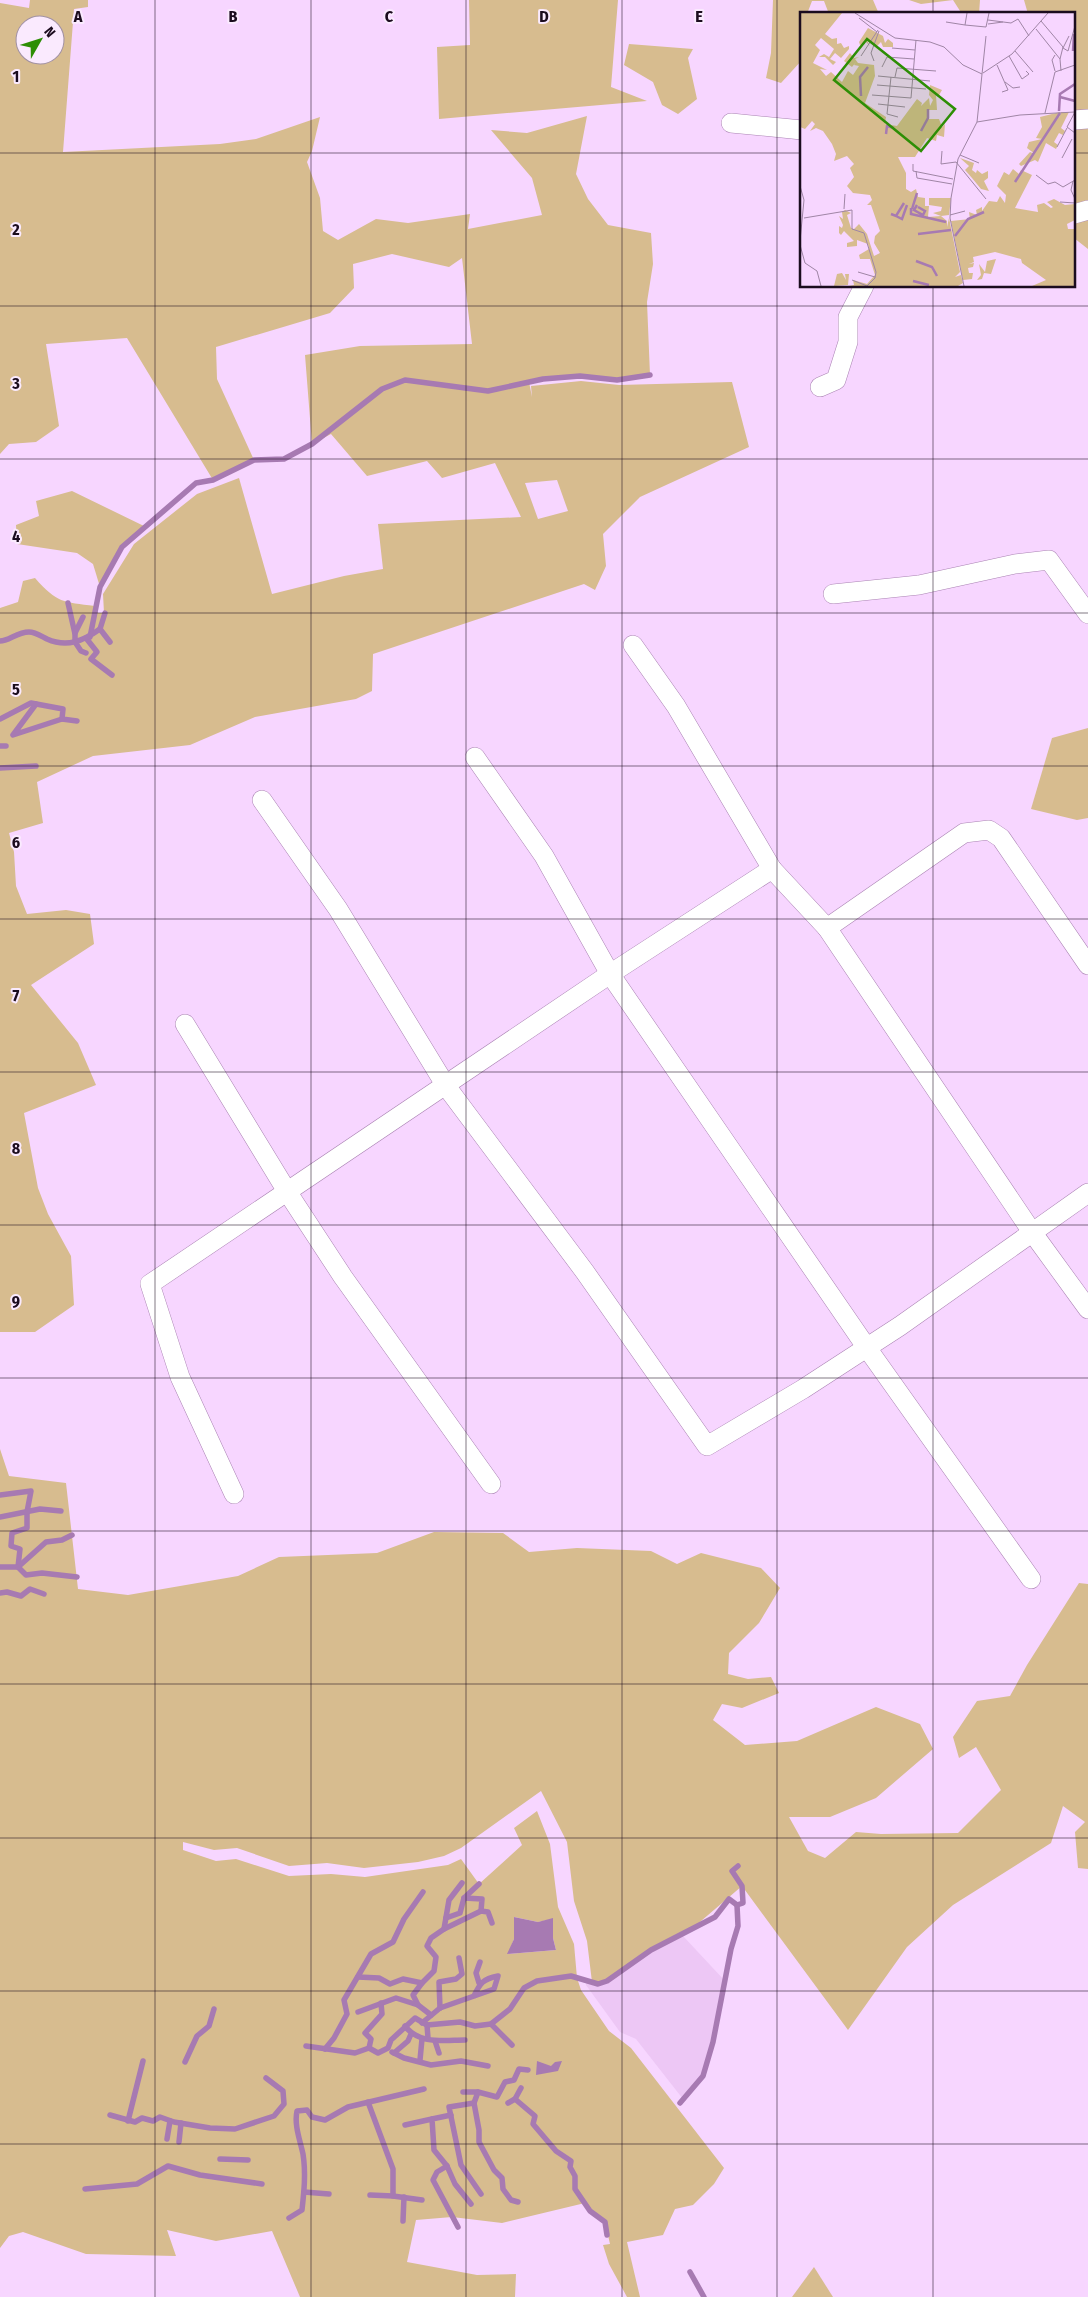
<svg xmlns="http://www.w3.org/2000/svg" width="1088" height="2297" font-family="'Fira Sans Condensed',sans-serif">
	<style>
		.built { fill: #edc7f5 }
		.green { fill: #d7bc8f; fill-rule: evenodd }
		.water { fill: #a77ab2 }
		.lines { fill: none; stroke-linecap: round; stroke-linejoin: round }
		.stream { stroke: #a77ab2; stroke-width: 5.5 }
		.minor-casing { stroke: #aa83b3; stroke-width: 20 }
		.minor { stroke: #fff; stroke-width: 19 }
		.grid { fill: none; stroke: #1b0c1e; stroke-width: 1; stroke-opacity: 0.55 }
		.inset-river { fill: none; stroke: #a77ab2; stroke-width: 2.5 }
		.inset-road { fill: none; stroke: #9f85a5; stroke-width: 1 }
		.view { fill: #2d8e05; fill-opacity: 0.15; stroke: #2d8e05; stroke-width: 2.5 }
		.inset-edge { fill: none; stroke: #1b0c1e; stroke-width: 2.5 }
		.grid-label { font-size: 16px; text-anchor: middle; font-weight: bold; fill: #1b0c1e; stroke: #faeafe; stroke-width: 4; stroke-linejoin: round; paint-order: stroke }
	</style>
	<rect width="100%" height="100%" fill="#f7d6ff"/>
	<!-- built -->
	<path class="built" d="M683,1936L725,1981L713,2042L703,2076L683,2099L636,2039L620,2032L586,1985V1980L598,1984L651,1950Z"/>
	<!-- green -->
	<g class="green">
		<path d="M30,0H88V7L74,9L63,152L220,144L256,139L320,117L312,151L307,162L320,198L323,231L338,240L376,219L408,223L470,214L468,229L542,215L532,178L491,130L527,133L587,116L576,174L588,199L608,225L651,233L653,264L647,302L650,375L617,380L580,376L529,382L532,397L531,386L581,381L619,385L732,382L749,447L640,497L603,534L606,566L595,590L584,584L373,654L372,691L356,699L255,717L190,745L93,756L37,782L43,823L9,833L14,852L16,886L27,914L66,910L90,914L94,944L31,985L78,1043L96,1085L24,1113L38,1188L48,1214L71,1256L74,1305L35,1332H0V608L18,602L23,581L35,578C57,603 63,602 95,606L98,613H104L103,594L134,544L197,494L239,478L272,594L344,576L383,569L378,524L521,517L495,463L442,478L427,461L367,476L331,434L312,444L305,355L360,346L472,344L462,258L449,267L392,254L353,264L354,288L330,313L216,347L217,379L254,460L213,480L127,338L46,344L59,426L36,442L9,444L0,454V3L29,8ZM25,25H55V55H25ZM557,480L568,511L538,519L525,483Z"/>
		<path d="M469,0H618L611,87L647,101L439,119L437,47L470,45Z"/>
		<path d="M773,0H873L879,14H829L824,1H812L807,14H802V60L781,83L766,78L771,53Z"/>
		<path d="M909,0H980L979,14H962L953,0L921,4Z"/>
		<path d="M1024,0H1088V249L1074,238V168L1076,159L1074,150V14H1028Z"/>
		<path d="M629,44L693,49L688,58L697,99L678,114L662,105L653,82L624,65Z"/>
		<path d="M72,491L146,527L122,547L100,587L93,564L77,553L17,544L16,525L39,516L36,501Z"/>
		<path d="M1088,728V818L1077,820L1031,809L1052,738Z"/>
		<path d="M0,1449L9,1476L66,1483L78,1589L128,1595L238,1576L279,1557L377,1553L434,1532L503,1533L529,1552L577,1548L651,1551L677,1564L701,1553L761,1568L780,1588L759,1623L729,1653L728,1674L748,1679L771,1677L779,1693L742,1708L722,1704L713,1720L745,1745L797,1741L876,1707L920,1724L933,1749L876,1798L830,1817H789L808,1851L825,1858L856,1832L881,1834L958,1833L1001,1790L976,1747L959,1758L953,1737L977,1701L1010,1696L1027,1665L1079,1583L1088,1584V1869L1078,1868L1075,1832L1085,1822L1063,1806L1051,1843L953,1905L907,1947L848,2030L742,1886L687,1933L651,1950L607,1981L598,1984L592,1982L587,1941L574,1901L567,1842L541,1791L461,1848L444,1856L418,1862L364,1868L327,1863L289,1866L237,1848L214,1850L183,1842V1850L216,1861L236,1859L289,1876L331,1874L365,1877L448,1865L461,1859L479,1884L522,1845L514,1828L537,1811L550,1844L558,1907L574,1944L577,1978L581,1990L609,2031L631,2048L724,2168L714,2184L693,2205L675,2209L663,2235L627,2242L640,2297H627L609,2264L603,2245L610,2244L605,2222L585,2203L502,2223L452,2217L416,2220L407,2262L477,2275L516,2274L515,2297H300L272,2231L216,2241L167,2230L176,2256L86,2254L23,2232L9,2236L0,2248ZM514,1917L538,1922L553,1919V1938L556,1950L508,1954L514,1939Z"/>
		<path d="M814,2267L833,2297H792Z"/>
	</g>
	<!-- water -->
	<g class="water">
		<path d="M514,1917L538,1922L553,1918V1938L556,1950L507,1954L514,1939Z"/>
		<path d="M537,2061L551,2066L555,2062L562,2061L558,2071L536,2075Z"/>
	</g>
	<g class="lines">
		<!-- stream -->
		<g class="stream">
			<path d="M68,603L75,634V642L81,651L86,653"/>
			<path d="M100,629L110,642"/>
			<path d="M75,633L83,617"/>
			<path d="M90,637L100,587L122,547L196,483L213,480L254,460L284,459L312,444L382,389L405,380L488,391L543,379L580,376L617,380L650,375"/>
			<path d="M86,638L97,652L91,659L112,675"/>
			<path d="M0,641C9,641 17,632 29,632C35,632 41,636 47,639C67,648 83,641 100,629L105,613"/>
			<path d="M36,704L13,735L62,719"/>
			<path d="M0,719L31,703L63,709L62,719L77,721"/>
			<path d="M0,746H6"/>
			<path d="M0,768L36,766"/>
			<path d="M0,1495L31,1491L27,1512V1528L12,1533L11,1546L20,1549L18,1567"/>
			<path d="M0,1517L40,1509L61,1511"/>
			<path d="M0,1567H18L26,1575L42,1573L77,1577"/>
			<path d="M18,1567L46,1542L62,1540L72,1535"/>
			<path d="M0,1593L7,1592L21,1596L30,1589L44,1594"/>
			<path d="M464,1898L482,1899L481,1911"/>
			<path d="M446,1918L460,1913L464,1898L479,1884"/>
			<path d="M444,1929L481,1911L488,1912L492,1923"/>
			<path d="M358,1977L379,1978L390,1984L403,1979L422,1983L434,1971L436,1957L427,1946L431,1938L444,1929L449,1900L462,1883"/>
			<path d="M422,1983L413,1995L418,2005L431,2015"/>
			<path d="M479,1983L476,1973L480,1962"/>
			<path d="M440,2008L439,1982L456,1979L462,1974L459,1958"/>
			<path d="M358,2012L396,1998L418,2005"/>
			<path d="M422,2023L440,2008L494,1989L498,1976C483,1979 480,1983 474,1996"/>
			<path d="M491,2024L512,2045"/>
			<path d="M427,2025L428,2038"/>
			<path d="M405,2026C419,2045 445,2040 465,2040"/>
			<path d="M435,2041L439,2053"/>
			<path d="M306,2046L355,2053L369,2048L378,2053L388,2048L391,2040L415,2018L427,2025L460,2022L475,2026L491,2024L510,2009L524,1988L537,1981L571,1976L598,1984L607,1981L651,1950L715,1917L729,1899L737,1905L743,1903L742,1886L732,1871L738,1866"/>
			<path d="M369,2048L371,2039L365,2033L382,2014L381,2003"/>
			<path d="M325,2049L334,2038L347,2014L344,2000L371,1954L393,1942L404,1919L423,1892"/>
			<path d="M392,2052L394,2053L408,2041L411,2034"/>
			<path d="M394,2053L404,2058L431,2065L461,2061L488,2066"/>
			<path d="M420,2060L422,2039"/>
			<path d="M185,2062L197,2036L209,2026L214,2009"/>
			<path d="M463,2092H478L497,2097L505,2082L514,2080L519,2069L528,2070"/>
			<path d="M478,2092L474,2103L479,2130V2142L494,2170L502,2178L503,2189L511,2200L518,2202"/>
			<path d="M515,2099L535,2116L533,2124L556,2151L571,2161L570,2167L575,2176V2189L590,2211L605,2222L607,2235"/>
			<path d="M368,2102L393,2169V2196"/>
			<path d="M474,2103L449,2107L461,2165L481,2194"/>
			<path d="M508,2103L515,2099L521,2088"/>
			<path d="M680,2103L703,2076L713,2042L731,1949L738,1926L737,1905"/>
			<path d="M110,2115L135,2122L142,2118L153,2121L160,2117L174,2122L210,2128L235,2129L274,2116L284,2104L283,2091L266,2078"/>
			<path d="M451,2115L432,2119L434,2150L447,2166L455,2184L471,2204"/>
			<path d="M128,2121L143,2061"/>
			<path d="M405,2125L432,2119"/>
			<path d="M167,2139L170,2121"/>
			<path d="M179,2142L181,2123"/>
			<path d="M220,2159L248,2160"/>
			<path d="M447,2166L437,2172L433,2180L458,2227"/>
			<path d="M85,2189L137,2184L168,2166L200,2175L262,2184"/>
			<path d="M304,2192L329,2194"/>
			<path d="M370,2195L393,2196L422,2200"/>
			<path d="M289,2218L302,2210C304,2192 306,2173 303,2154C300,2140 294,2125 297,2111L307,2110L312,2117L325,2120L348,2107L424,2089"/>
			<path d="M403,2221L404,2197"/>
			<path d="M690,2272L704,2297"/>
		</g>
		<!-- minor casing -->
		<g class="minor-casing">
			<g id="minor">
				<path d="M1074,120L1088,119"/>
				<path d="M731,123L802,130"/>
				<path d="M1074,214L1088,210"/>
				<path d="M820,387L836,380L848,342V317L864,286"/>
				<path d="M833,594L919,585L1015,564L1049,560L1088,614"/>
				<path d="M633,645L676,706L772,869L827,928L1032,1232L1088,1309"/>
				<path d="M475,757L544,856L610,974L867,1348L1031,1579"/>
				<path d="M262,800L338,909L446,1086L585,1272L707,1446L803,1389L900,1326L1088,1193"/>
				<path d="M827,928L964,833L989,830L1001,838L1088,965"/>
				<path d="M185,1024L288,1193L343,1277L491,1484"/>
				<path d="M234,1494L180,1377L150,1284L610,974L772,869"/>
			</g>
		</g>
		<!-- minor -->
		<use href="#minor" class="minor"/>
	</g>
	<!-- grid -->
	<path class="grid" d="M155,0V2297M311,0V2297M466,0V2297M622,0V2297M777,0V2297M933,0V14M0,153H802M1074,153H1088M933,286V2297M0,306H1088M0,459H1088M0,613H1088M0,766H1088M0,919H1088M0,1072H1088M0,1225H1088M0,1378H1088M0,1531H1088M0,1684H1088M0,1838H1088M0,1991H1088M0,2144H1088"/>
	<!-- overview -->
	<g transform="translate(800 12)">
		<rect width="275" height="275" fill="#f7d6ff"/>
		<path d="M0,1H42L25,22L32,27L37,26V32L41,31L44,36L49,34V37L41,46L35,41L30,47L36,50L33,53L25,45H19L24,42L29,45L34,37L21,26L15,33L20,38L13,51L27,58L20,57L26,64L31,60L42,70L48,59L53,63L59,54L54,53L56,50L52,55L44,49L50,41L54,46L59,45L55,47L58,51L74,53L75,64L65,91L86,105L85,112L97,114L117,87L122,91L121,94L129,86L130,94L133,88L129,83L130,73L142,78L138,85L136,83L137,98H129L127,107H139L142,115L145,112L144,125L137,123L136,129L127,126L115,145H98L106,161V177L111,180L116,177L118,185L125,186V194H129L128,205L141,204L133,201L141,199L142,195L129,193V186H151L149,203L141,204L147,209V215L149,206L160,260L155,265L161,263L163,271L158,274H49L54,273L53,268L67,272L75,263L70,247H60L59,243L69,237L68,232L57,228V234L47,235V231L54,229L44,219L41,223L39,221V214L42,216L43,213L39,204L43,207L42,200L45,198L51,201L47,203L51,216L54,217L59,212L67,222L74,244L80,241L74,231L75,224L80,219L71,193H67L72,188L70,183L53,181L47,174L54,165L50,156L54,152L47,144L34,149L36,142L32,132L23,119L16,116L10,119L15,112L12,109L5,117L0,115ZM68,16L83,24L85,31L88,27L93,31V35H83L81,30L76,35L73,32L67,29L70,34L64,28L65,32L60,33L59,30ZM260,100L259,106L261,100H269L261,116L265,119L263,123L259,121L254,130L258,133L256,137L246,131L238,150L235,148L221,154L219,152L230,140L235,142L227,136L229,130L242,127L236,126L242,115L240,105ZM160,146L174,151L172,158L176,161L177,158L182,162L188,159V166L184,169L189,179L181,177L172,166L165,158L169,154ZM213,157L219,162L221,158L232,163L215,196L238,200L237,193L244,191L251,196L253,195L247,190L254,187L265,193L275,192V208L267,212L268,217H275V274H232L246,268L222,251L221,247L195,240L173,245L174,250L169,252L174,251L173,255L168,256L169,261H173L172,267L163,268L151,209L170,207L169,200L177,203L176,198L182,195V199L189,189L197,190L200,184L205,191L206,183L197,174L204,160L209,163ZM196,247L191,262L184,261L182,267L177,268L181,263L179,252L185,260L187,249ZM42,261L46,268L45,262H49L48,273L34,274L37,262Z" fill="#d7bc8f"/>
		<path class="inset-river" d="M273,39L274,22M61,84L60,65L68,55M260,85L275,89M259,99L260,82L275,72M121,119L128,106V97M86,122L87,114L94,116M215,170L260,101M117,193L114,198L123,203L125,199L118,195M111,196V202L146,210M112,197L117,181M91,202L96,204L104,191M96,204L102,207L107,193M118,222L151,218M155,224L168,207L184,200M116,249L132,255L137,264M113,269L129,273"/>
		<path class="inset-road" d="M55,1L95,26L130,30L144,35L163,53L182,62M167,1L165,13L186,15L189,1M59,6L77,20M188,8L211,11L218,7L229,24M241,9L263,35L260,47M146,10L165,13M188,12L203,10M236,17L260,47L261,59M269,24L263,36L268,39L275,14M92,36L115,38M215,39L233,60M61,44L78,18M209,44L222,67L229,62L226,59M74,49L71,41L79,19M197,53L208,78L202,80M82,55L87,45L114,47M255,59L252,48L255,43M183,61L212,42L248,1M78,64L130,69M91,65L87,102L98,105M95,65L97,56L136,59M205,70L213,76L220,75M77,73L126,77M72,83L111,86L116,28M78,92L105,95M245,101L255,60L275,53M177,110L220,103L275,100M275,121L267,115L275,100M257,135L267,116M142,139L141,152L156,150L186,187M160,143L179,151M262,146L272,127M113,152V159L153,167M116,159L117,166L152,172M236,163L248,172L255,170L263,175L275,168M273,169L271,178L275,187M0,174L4,188L0,229M260,190L275,191M44,197L45,182M150,203L165,199M4,206L52,198V217L64,221L76,260L75,266L67,274M0,233L5,251L17,259L21,274M58,260L75,265M52,268L67,274M164,274L150,206L151,186L158,147L177,110L186,24"/>
		<path class="view" d="M67,27L155,97L121,139L34,68Z"/>
		<rect width="275" height="275" class="inset-edge"/>
	</g>
	<g class="grid-label">
		<text x="78" y="22">A</text>
		<text x="233" y="22">B</text>
		<text x="389" y="22">C</text>
		<text x="544" y="22">D</text>
		<text x="699" y="22">E</text>
		<text x="16" y="82">1</text>
		<text x="16" y="235">2</text>
		<text x="16" y="389">3</text>
		<text x="16" y="542">4</text>
		<text x="16" y="695">5</text>
		<text x="16" y="848">6</text>
		<text x="16" y="1001">7</text>
		<text x="16" y="1154">8</text>
		<text x="16" y="1307">9</text>
	</g>
	<!-- north arrow -->
	<g transform="translate(40 40) rotate(51)"><circle r="24" fill="#faeafe" stroke="#a191a4"/>
	<path d="M0-4L9 19L0 12L-9 19Z" fill="#2d8e05"/>
	<text y="-8" font-size="14" font-weight="bold" text-anchor="middle" fill="#1b0c1e">N</text>
	</g>
</svg>
